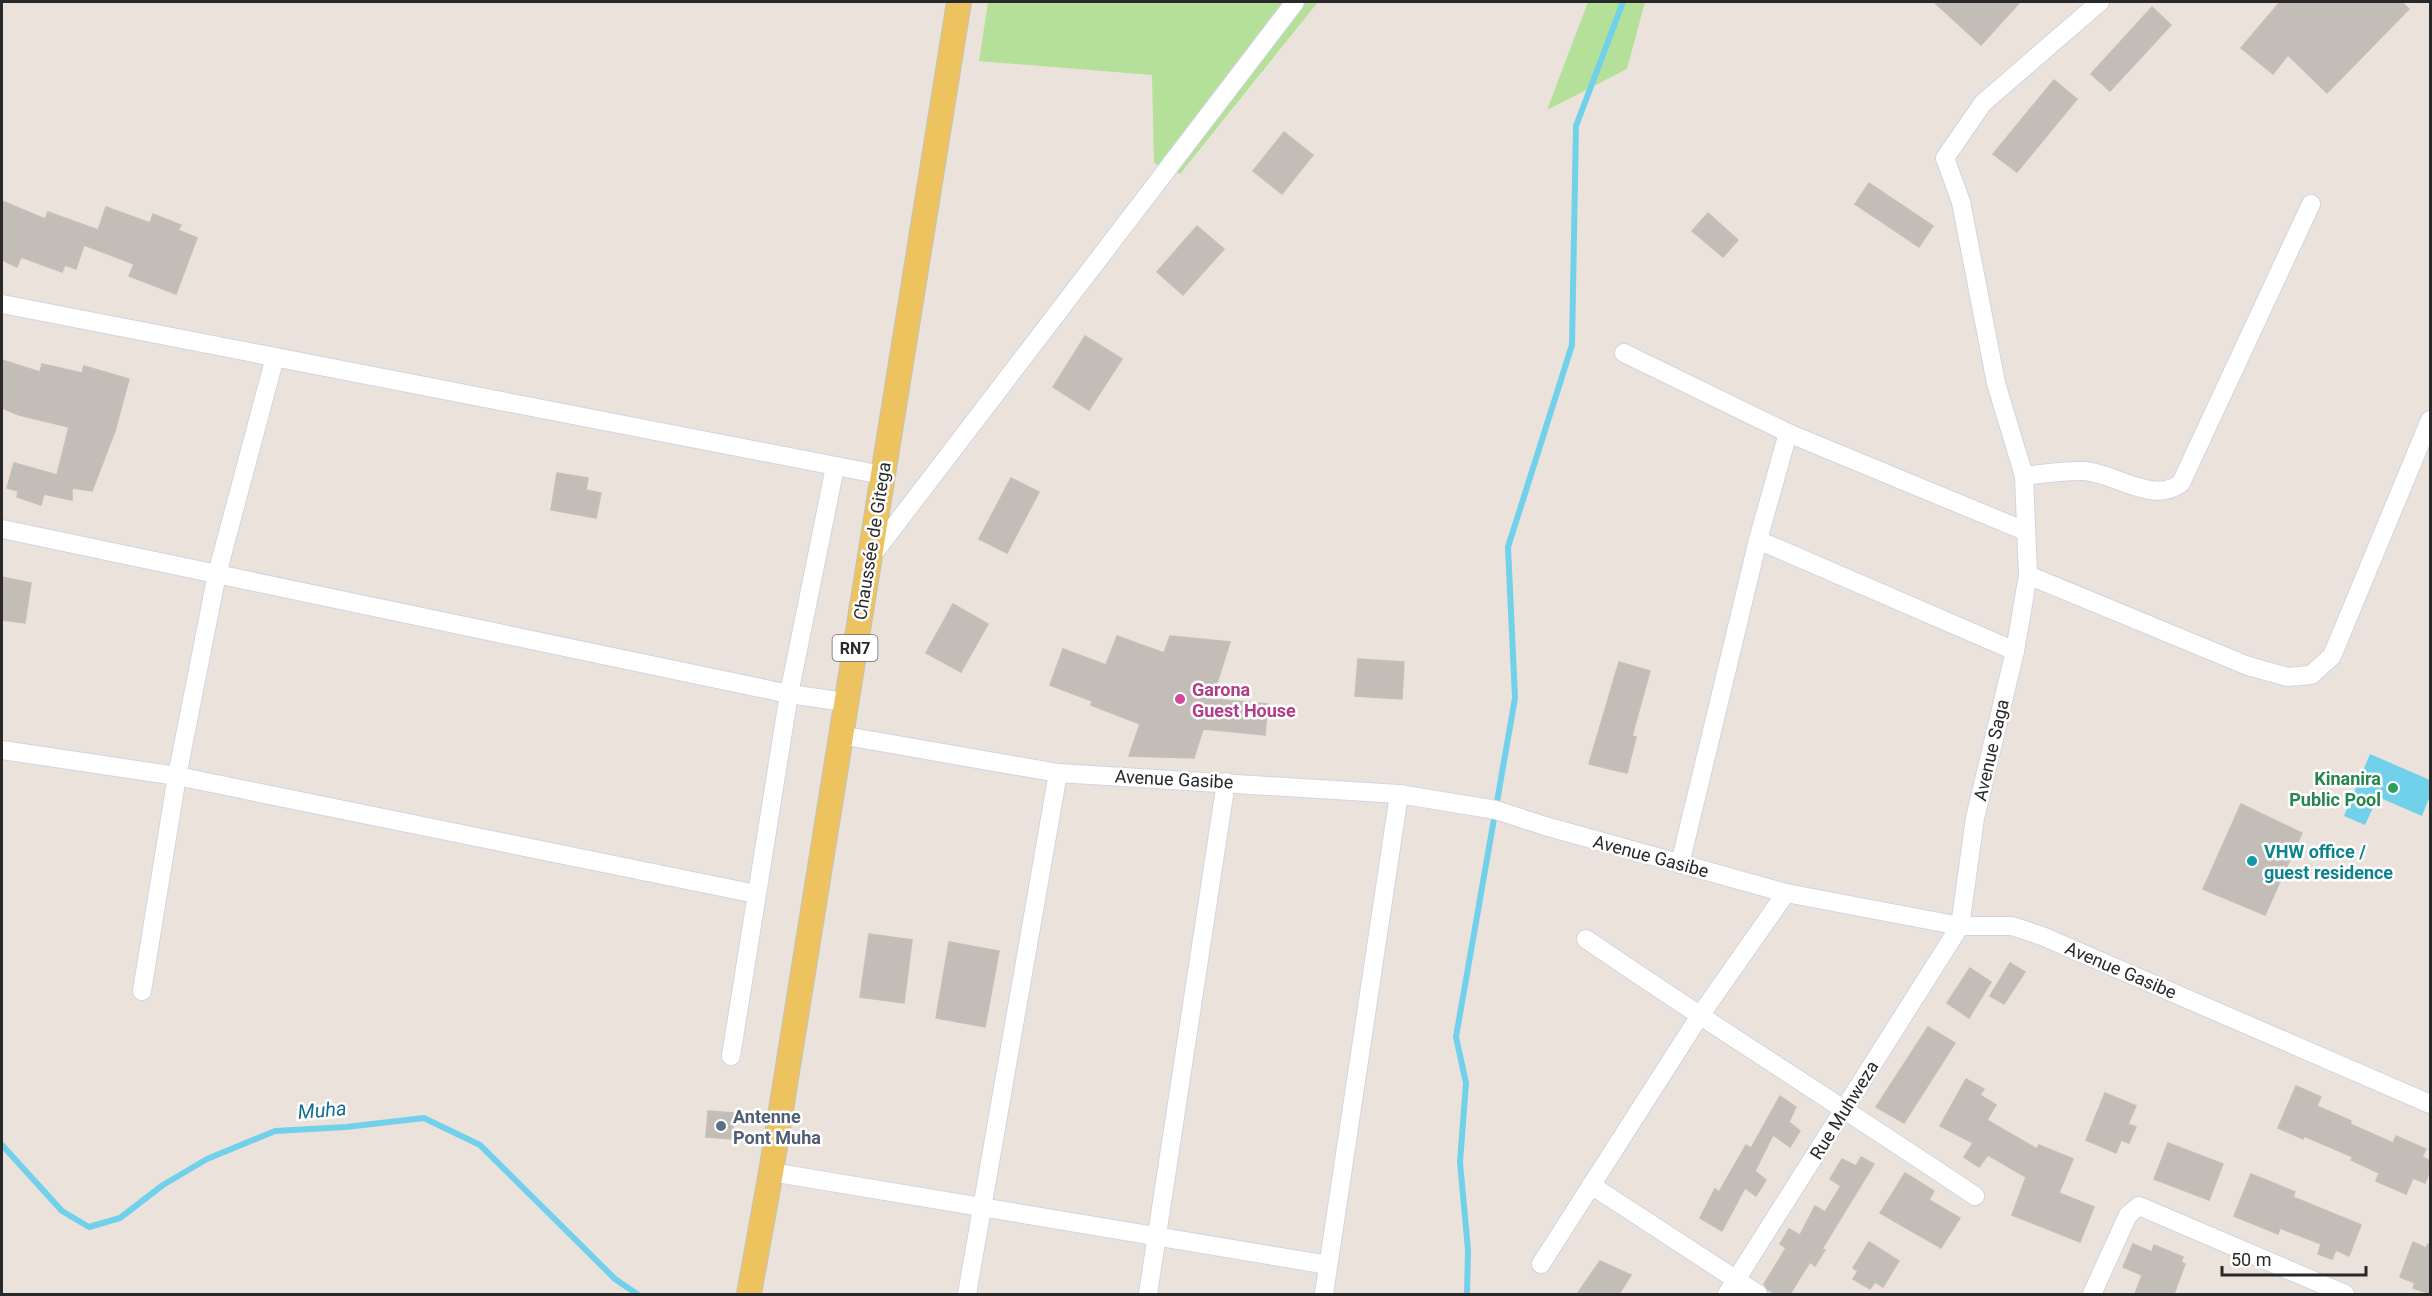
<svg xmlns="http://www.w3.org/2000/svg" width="2432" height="1296" font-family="Roboto,sans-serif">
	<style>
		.green { fill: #b5e099 }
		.water { fill: #71d1ea }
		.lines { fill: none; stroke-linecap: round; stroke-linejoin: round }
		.stream { stroke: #71d1ea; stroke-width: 6 }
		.building { fill: #c3bdb8; stroke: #c6bfb5; stroke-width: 1.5 }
		.minor-casing { stroke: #d0d5e1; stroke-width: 20 }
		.major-casing { stroke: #c3c3c3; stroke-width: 26 }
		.minor { stroke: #fff; stroke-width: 18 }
		.major { stroke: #ecc35f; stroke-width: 24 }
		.hotel-dot { fill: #d1479c; stroke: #fff; stroke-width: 2 }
		.leisure-dot { fill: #2e9e5b; stroke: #fff; stroke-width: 2 }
		.culture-dot { fill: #0f9aa8; stroke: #fff; stroke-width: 2 }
		.service-dot { fill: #5c6f8a; stroke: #fff; stroke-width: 2 }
		.labels { text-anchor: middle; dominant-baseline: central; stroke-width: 5; stroke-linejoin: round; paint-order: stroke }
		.shield { fill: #fff; stroke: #696969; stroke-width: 1.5 }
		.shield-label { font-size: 16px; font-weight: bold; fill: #292929 }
		.street-label { font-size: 18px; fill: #292929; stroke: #fff }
		.hotel-label { font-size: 18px; font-weight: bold; fill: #b23c85; stroke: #fff; text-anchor: start }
		.leisure-label { font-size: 18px; font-weight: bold; fill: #27864d; stroke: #fff; text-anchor: end }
		.culture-label { font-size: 18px; font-weight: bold; fill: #0d838f; stroke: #fff; text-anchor: start }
		.service-label { font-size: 18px; font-weight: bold; fill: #4e5e75; stroke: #fff; text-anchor: start }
		.water-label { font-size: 20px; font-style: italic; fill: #126e94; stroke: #fff }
	</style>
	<rect width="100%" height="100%" fill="#ebe3db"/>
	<!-- green -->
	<g class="green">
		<path d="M988,2H1318L1180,174L1154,163L1152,75L979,61Z"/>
		<path d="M1588,2H1645L1627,69L1547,110Z"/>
	</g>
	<!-- water -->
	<path class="water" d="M2370,754L2430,780V796L2422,816L2378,797L2365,825L2344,816Z"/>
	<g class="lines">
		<!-- stream -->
		<g class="stream">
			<path d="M2,1145L62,1211L89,1227L120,1218L163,1185L207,1159L275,1131L346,1127L424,1118L480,1145L615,1279L637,1294"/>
			<path d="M1467,1294L1468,1250L1460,1162L1466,1083L1456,1037L1515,698L1508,547L1572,345L1576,126L1623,2"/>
		</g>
	</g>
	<!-- building -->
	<g class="building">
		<path d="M1934,2H2020L1981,45Z"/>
		<path d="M2280,2H2402L2409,9L2327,93L2288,55L2273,74L2241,48Z"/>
		<path d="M2152,7L2171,25L2110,91L2091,74Z"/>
		<path d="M2054,80L2077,99L2017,172L1993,154Z"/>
		<path d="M1284,132L1313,155L1282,194L1253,171Z"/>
		<path d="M1869,183L1933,226L1919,247L1855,204Z"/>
		<path d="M2,201L45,219L48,212L98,230L106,207L150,223L153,214L181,225L178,230L197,238L176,294L129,276L134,264L84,245L76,269L65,265L62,272L21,257L17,267L2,260Z"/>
		<path d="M1708,213L1738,240L1723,257L1692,231Z"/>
		<path d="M1197,226L1224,249L1183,295L1157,272Z"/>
		<path d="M1085,336L1122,359L1089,410L1053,387Z"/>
		<path d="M2,360L40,372L42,364L82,373L84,366L129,379L115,431L92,491L72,488V500L44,494L41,505L17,497L18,491L7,488L14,463L57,475L69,427L19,415L2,408Z"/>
		<path d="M557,473L588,478L586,490L601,493L596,518L551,510Z"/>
		<path d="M1011,478L1039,492L1007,553L979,539Z"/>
		<path d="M2,577L31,583L25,623L2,620Z"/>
		<path d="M953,604L988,624L961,672L926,653Z"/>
		<path d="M1117,636L1164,653L1170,636L1230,642L1212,699L1268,704L1265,735L1203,729L1194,758L1129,756L1140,724L1091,705L1092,701L1050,685L1063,649L1106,665Z"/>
		<path d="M1358,659L1404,662L1402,699L1355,696Z"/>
		<path d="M1619,662L1650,671L1632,736L1636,737L1627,773L1589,764Z"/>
		<path d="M2241,804L2302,833L2265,915L2203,889Z"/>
		<path d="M869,934L912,940L904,1003L860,997Z"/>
		<path d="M949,942L999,951L985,1027L936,1018Z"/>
		<path d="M2010,963L2025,972L2004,1004L1990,996Z"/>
		<path d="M1970,968L1991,982L1969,1018L1947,1003Z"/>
		<path d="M1928,1027L1955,1043L1904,1123L1876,1107Z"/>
		<path d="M1966,1079L1984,1089L1980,1095L1996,1105L1987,1120L2037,1149L2039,1145L2073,1159L2059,1193L2094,1207L2080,1242L2012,1215L2026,1177L1988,1155L1979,1167L1964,1157L1973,1143L1940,1126Z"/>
		<path d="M2296,1086L2321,1097L2317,1106L2351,1121L2350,1124L2393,1143L2396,1136L2426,1149L2422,1157L2430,1161V1170L2425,1183L2413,1178L2406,1194L2376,1181L2379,1173L2351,1160L2353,1157L2304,1136L2303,1139L2278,1128Z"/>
		<path d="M2105,1093L2136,1106L2128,1124L2136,1127L2129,1143L2121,1140L2116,1153L2086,1140Z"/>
		<path d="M1780,1096L1796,1107L1789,1122L1800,1131L1790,1147L1773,1135L1755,1171L1766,1180L1756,1196L1745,1188L1722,1231L1700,1218L1715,1189L1719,1192L1746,1145L1751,1148Z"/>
		<path d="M708,1111L734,1113L732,1139L706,1137Z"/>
		<path d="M2168,1143L2223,1164L2209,1200L2154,1179Z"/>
		<path d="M1861,1157L1874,1164L1822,1249L1825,1250L1815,1266L1810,1262L1790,1294H1776L1768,1290L1764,1284L1786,1248L1780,1244L1789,1229L1800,1235L1815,1206L1825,1212L1841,1186L1830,1179L1842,1159L1856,1166Z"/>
		<path d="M1905,1173L1934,1191L1929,1200L1960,1218L1941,1248L1880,1213Z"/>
		<path d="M2251,1174L2295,1192L2293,1197L2361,1225L2349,1256L2336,1250L2332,1259L2318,1254L2321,1244L2280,1228L2278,1234L2234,1216Z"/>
		<path d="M1869,1242L1899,1261L1883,1287L1875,1282L1870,1289L1853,1279L1858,1271L1853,1268Z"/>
		<path d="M2413,1242L2426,1248L2428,1244L2430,1245V1294L2413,1288L2415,1283L2400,1277Z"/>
		<path d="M2133,1244L2152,1252L2154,1245L2183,1257L2181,1262L2185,1264L2174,1294H2135L2142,1275L2123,1267Z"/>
		<path d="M1600,1261L1631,1275L1619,1294H1577Z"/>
	</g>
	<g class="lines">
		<!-- minor casing -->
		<g class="minor-casing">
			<g id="minor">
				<path d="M2,304L882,475"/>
				<path d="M1624,353L1788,433L2025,531"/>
				<path d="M2024,476C2043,474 2064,470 2084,471C2115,473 2153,505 2181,483L2311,204"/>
				<path d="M2,529L789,694L845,702"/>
				<path d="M1758,540L2015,651"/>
				<path d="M870,558L1295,2"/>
				<path d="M2028,575L2248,666L2288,677L2311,675L2332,656L2430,420"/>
				<path d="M840,735L1058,773L1399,794L1496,810L1545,826L1786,893L1960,926H2012L2042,936L2430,1104"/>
				<path d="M2,750L177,776L756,894"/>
				<path d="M1680,864L1758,540L1788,433"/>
				<path d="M1586,939C1714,1027 1846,1109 1975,1196"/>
				<path d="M142,991L177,776L217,574L275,357"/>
				<path d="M731,1056L789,694L835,467"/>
				<path d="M771,1172L1328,1265"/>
				<path d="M1591,1185L1758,1294"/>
				<path d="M1541,1264L1699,1017L1786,893"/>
				<path d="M967,1294L1058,773"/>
				<path d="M1148,1294L1226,782"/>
				<path d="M1324,1294L1399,794"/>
				<path d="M1727,1294L1960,926L1975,818L2015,651L2028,575L2024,476L1996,383L1961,202L1945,158L1983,103L2100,2"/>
				<path d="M2092,1294L2128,1215L2139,1206L2345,1294"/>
			</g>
		</g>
		<!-- major casing -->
		<g class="major-casing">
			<path id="major" d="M749,1294L771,1172L959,2"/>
		</g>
		<!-- minor -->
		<use href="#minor" class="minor"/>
		<!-- major -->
		<use href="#major" class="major"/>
	</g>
	<!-- markers -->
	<circle class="hotel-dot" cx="1180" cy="699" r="6"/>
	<circle class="leisure-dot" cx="2393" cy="788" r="6"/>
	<circle class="culture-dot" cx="2252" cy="861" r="6"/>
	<circle class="service-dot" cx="721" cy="1126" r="6"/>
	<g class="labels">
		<!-- shield labels -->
		<rect class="shield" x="832.5" y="635" width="45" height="26" rx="4.5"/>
		<g class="shield-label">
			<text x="855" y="648">RN7</text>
		</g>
		<!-- street labels -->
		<g class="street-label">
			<text transform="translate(872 541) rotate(-81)">Chaussée de Gitega</text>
			<text transform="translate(1991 750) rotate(-77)">Avenue Saga</text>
			<text transform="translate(1174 779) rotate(3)">Avenue Gasibe</text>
			<text transform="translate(1651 856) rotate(15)">Avenue Gasibe</text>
			<text transform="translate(2121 970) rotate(23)">Avenue Gasibe</text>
			<text transform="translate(1844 1110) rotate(-58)">Rue Muhweza</text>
		</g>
		<!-- hotel labels -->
		<g class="hotel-label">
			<text x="1192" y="689">Garona<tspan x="1192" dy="21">Guest House</tspan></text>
		</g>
		<!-- leisure labels -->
		<g class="leisure-label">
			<text x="2381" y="778">Kinanira<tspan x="2381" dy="21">Public Pool</tspan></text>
		</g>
		<!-- culture labels -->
		<g class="culture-label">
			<text x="2264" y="851">VHW office /<tspan x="2264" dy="21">guest residence</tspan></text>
		</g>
		<!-- service labels -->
		<g class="service-label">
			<text x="733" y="1116">Antenne<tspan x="733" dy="21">Pont Muha</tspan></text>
		</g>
		<!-- water labels -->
		<g class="water-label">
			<text transform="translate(322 1110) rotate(-5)">Muha</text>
		</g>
	</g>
	<!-- border -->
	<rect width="2432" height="1296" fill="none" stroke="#292929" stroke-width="6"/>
	<!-- scale -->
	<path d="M2222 1266v9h144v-9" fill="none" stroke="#292929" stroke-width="3"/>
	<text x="2231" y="1266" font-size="18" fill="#292929" stroke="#ffffff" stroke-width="4.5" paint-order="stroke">50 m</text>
</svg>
